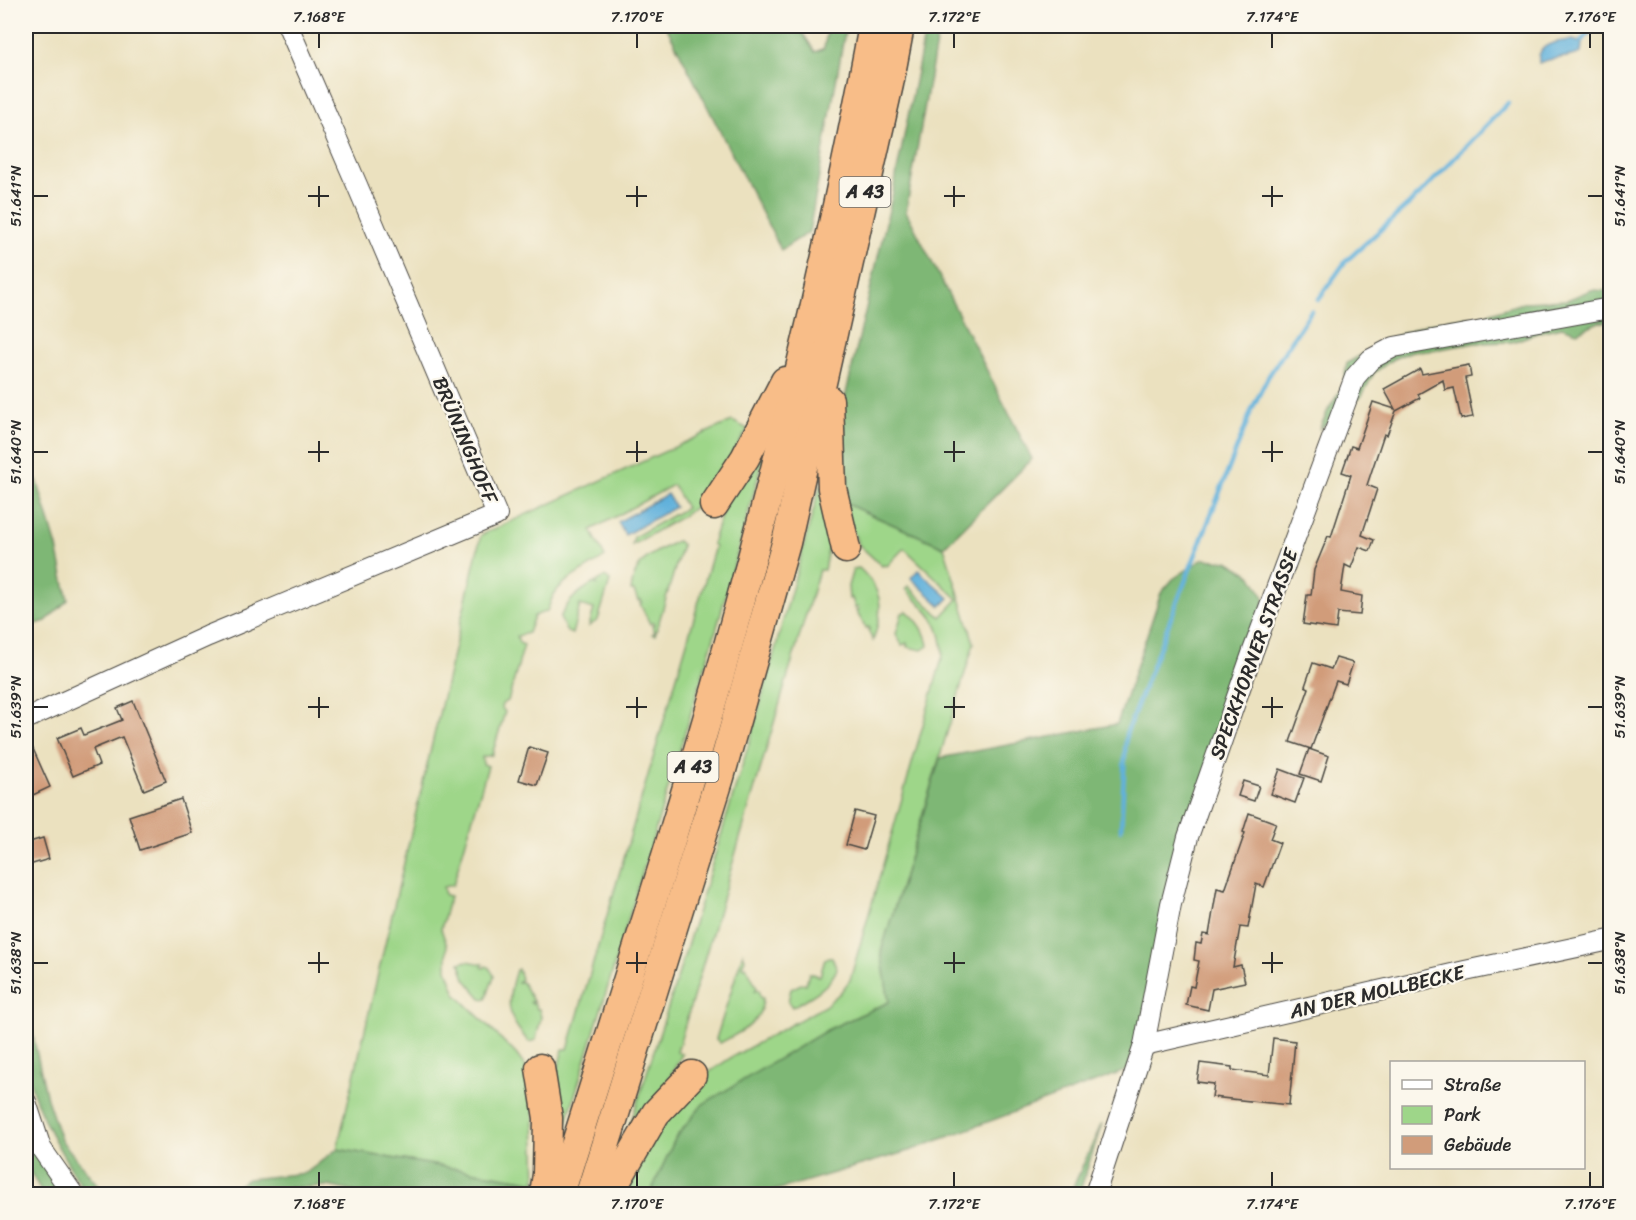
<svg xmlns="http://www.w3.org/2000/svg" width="1636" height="1220" font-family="Sriracha,sans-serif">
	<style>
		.green { fill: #9ed689; stroke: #64805a; stroke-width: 1.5 }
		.forest { fill: #7eb775; stroke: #547150; stroke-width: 1.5 }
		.water { fill: #60b1db; stroke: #466e83; stroke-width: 1.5 }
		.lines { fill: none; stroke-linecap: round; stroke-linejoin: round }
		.stream { stroke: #60b1db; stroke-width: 4.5 }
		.building { fill: #d19c7a }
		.minor-casing { stroke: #484641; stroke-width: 22 }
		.highway-casing { stroke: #484641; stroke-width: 31 }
		.minor { stroke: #fff; stroke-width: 20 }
		.highway { stroke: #f8bd88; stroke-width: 28 }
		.ticks { fill: none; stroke: #2b2b2b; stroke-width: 2 }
		.labels { text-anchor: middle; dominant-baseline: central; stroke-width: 4.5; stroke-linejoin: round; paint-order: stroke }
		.shield { fill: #fbf7ec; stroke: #696865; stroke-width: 1.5 }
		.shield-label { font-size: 18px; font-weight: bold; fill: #2b2b2b }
		.street-label { font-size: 20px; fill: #2b2b2b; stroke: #fbf7ec }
		.neatline { fill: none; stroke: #2b2b2b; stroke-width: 2 }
		.ticks-label { font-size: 15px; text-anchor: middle; fill: #2b2b2b }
	</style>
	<rect width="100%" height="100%" fill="#fbf7ec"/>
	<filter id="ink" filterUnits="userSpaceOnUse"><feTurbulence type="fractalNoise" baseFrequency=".0167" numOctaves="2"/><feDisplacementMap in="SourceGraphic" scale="12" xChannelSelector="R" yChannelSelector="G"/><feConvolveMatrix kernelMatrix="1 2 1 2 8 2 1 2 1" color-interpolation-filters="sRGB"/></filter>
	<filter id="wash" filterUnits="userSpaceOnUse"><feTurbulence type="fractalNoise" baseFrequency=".008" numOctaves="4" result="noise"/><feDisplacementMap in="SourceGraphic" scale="24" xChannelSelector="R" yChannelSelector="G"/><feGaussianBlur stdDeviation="1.35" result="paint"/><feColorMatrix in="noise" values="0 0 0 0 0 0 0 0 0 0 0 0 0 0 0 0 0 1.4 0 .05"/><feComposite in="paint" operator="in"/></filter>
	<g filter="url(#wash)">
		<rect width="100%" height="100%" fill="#ebe1bf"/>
		<!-- green -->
		<g class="green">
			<path d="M732,421L748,429L702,501L685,515L632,545L634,537L686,508L673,485L591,530L605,557C592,566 564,579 555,593C551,598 550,605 547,611L534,616L528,633L517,636L519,643L524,645L508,701L503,703L501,707L505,712L492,755L482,757L483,764L488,766L453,885L443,887L445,895L450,896L441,929L447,946V969L456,994L516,1054L527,1069L533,1088L536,1182L337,1149L481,535Z"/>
			<path d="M768,441L717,627L561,1141C556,1104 552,1085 563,1049H568L715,546L712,544L726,500Z"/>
			<path d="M821,483L830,539L824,570H819L677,1052L682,1054L663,1090L632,1133L628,1131L674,989L751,737Z"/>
			<path d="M842,502L944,547L974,643L881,952L889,1002L827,1030L676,1137L650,1194H620L651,1133L702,1077L732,1057L825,1006L840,993L850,980L943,655C942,620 928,613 906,589L908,586L941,617L958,599L904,548L887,566L884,565L882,566L858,544Z"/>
			<path d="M677,541L682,545L655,635L652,634L655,632L652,626L654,624L653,622L650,624L640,604L642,602L641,600L638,601L634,591H631C634,559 652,554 677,541Z"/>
			<path d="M859,568C885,592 883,610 873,641L868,630L870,629L869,627L866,628L856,611L859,609L858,607L855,608L852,598L849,599L848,586L853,569Z"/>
			<path d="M605,577L610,581L598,620L589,626L594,609L580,605L572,634L567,632L560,618C568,600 577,593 594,583L597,585L596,582Z"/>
			<path d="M907,611C918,621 926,631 928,646L922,650L907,647V643L902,645L896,634L902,613Z"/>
			<path d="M743,953L745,959L742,966L744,967L746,966L757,988L755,991L759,990L761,998H763C762,1024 740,1032 720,1043L716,1039Z"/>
			<path d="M828,957H832L837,969C828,989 810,997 792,1007L788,1001L791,989L803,983L806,984L809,973L820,976L825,959Z"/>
			<path d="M467,961L483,964L482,967L484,968L486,966L489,967L494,976L486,999L481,998L465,979L460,963Z"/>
			<path d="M518,969L521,979L518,982H522L533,1001L530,1002L532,1004L534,1003L537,1009H539L541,1017L536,1040L529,1042C505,1017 506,1001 516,970Z"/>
		</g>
		<!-- forest -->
		<g class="forest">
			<path d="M666,26H798L815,52L824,48L828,26H846L809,232L781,250Z"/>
			<path d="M926,26H939L906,211L1032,459L944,547L842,502L837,432L892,197Z"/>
			<path d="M1591,290L1610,291V322H1599L1577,332L1562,327L1543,331L1512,342L1475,343L1428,351H1412L1393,359L1374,373L1361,397L1319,430L1328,410L1343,386L1347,363L1392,338L1423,325L1446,320L1482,316L1525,302L1567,300Z"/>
			<path d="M26,475L37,480L57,547L68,600L46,621L26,627Z"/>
			<path d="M1203,559L1228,561L1252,576L1265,599L1128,1070L912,1150L763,1194H650L676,1137L703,1104L827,1030L889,1002L881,952L940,758L1117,724L1161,593L1173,579Z"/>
			<path d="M26,1004L47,1099L61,1140L105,1194H86C62,1153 34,1112 26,1064C23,1045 25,1023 26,1004Z"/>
			<path d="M1102,1123L1079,1194H1070Z"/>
			<path d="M26,1130L29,1143L64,1194H43L26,1165Z"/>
			<path d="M337,1149L536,1182L530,1194H363L328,1186L289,1188L265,1194L227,1192L248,1179L306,1173Z"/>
		</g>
		<!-- water -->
		<g class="water">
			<path d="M1573,40L1582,43L1581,53C1567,59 1551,57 1539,63C1536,43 1558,41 1573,40Z"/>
			<path d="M667,494L675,507L625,535L618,522Z"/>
			<path d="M918,570L949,598L941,606L911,578Z"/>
		</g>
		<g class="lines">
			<!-- stream -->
			<g class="stream">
				<path d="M1581,41L1596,26"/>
				<path d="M1318,300L1345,262L1420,194L1508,103"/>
				<path d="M1121,830L1126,734L1252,409L1268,377L1311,311"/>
			</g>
		</g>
		<g id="blocks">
			<!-- building -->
			<g class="building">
				<path d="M1469,365L1471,377L1465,378L1473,417L1461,419L1454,388L1445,390L1443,380L1418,394L1420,398L1396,411L1387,435L1384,434L1367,485L1377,489L1362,535L1374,540L1370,551L1359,547L1351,568L1345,565L1341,592L1362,596L1360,615L1338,613L1336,629L1303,624L1307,595H1311L1314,570L1328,536L1331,537L1351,475L1342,472L1351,446L1357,448L1373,402L1395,409L1384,389L1420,369L1422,374Z"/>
				<path d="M1336,658L1353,663L1346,684L1336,681L1311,749L1290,742L1309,688L1305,686L1313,663L1331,669Z"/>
				<path d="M133,701L166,781L144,790L122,737L93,749L99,765L73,776L57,738L81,728L84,735L122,720L117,708Z"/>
				<path d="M26,733L50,787L33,795L26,779Z"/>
				<path d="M529,747L548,753L537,785L519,780Z"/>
				<path d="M1309,749L1329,756L1321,781L1300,774Z"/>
				<path d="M1280,769L1304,778L1295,803L1271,794Z"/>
				<path d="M1243,781L1259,786L1254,801L1238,796Z"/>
				<path d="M181,799L192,833L140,850L129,816Z"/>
				<path d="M855,811L874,816L864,850L846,845Z"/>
				<path d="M1249,813L1276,823L1270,839L1280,843L1264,887L1256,884L1248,928L1240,927L1233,967L1241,965L1245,982L1212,989L1208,1010L1186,1005L1190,986L1194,987L1199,961L1194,960L1196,943L1201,944L1203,934L1209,935L1217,888L1225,890L1245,833L1243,832Z"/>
				<path d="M43,838L49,859L26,866V843Z"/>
				<path d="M1273,1038L1295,1041L1289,1105L1212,1097L1214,1084L1197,1082L1200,1063L1232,1067V1070L1269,1075Z"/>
			</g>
		</g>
	</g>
	<g filter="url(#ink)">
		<use href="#blocks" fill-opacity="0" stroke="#484641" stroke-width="1.5"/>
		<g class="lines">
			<!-- minor casing -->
			<g class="minor-casing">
				<g id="minor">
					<path d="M26,719L208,636L497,515L357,185L288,26"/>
					<path d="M1144,1045L1465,971L1610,940"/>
					<path d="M26,1102L41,1148L73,1194"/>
					<path d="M1095,1194L1144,1045L1171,904L1188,837L1253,651L1355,377L1371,359L1394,347L1610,308"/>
				</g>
			</g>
			<!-- highway casing -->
			<g class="highway-casing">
				<g id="highway">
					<path d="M829,400L832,488L846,549"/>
					<path d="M714,505L745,458L785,381"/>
					<path d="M540,1068L548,1118L547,1174L544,1194"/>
					<path d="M560,1194C621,999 685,804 739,606C791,415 837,221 873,26"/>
					<path d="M590,1194L720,777L786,543L889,84L900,26"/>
					<path d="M609,1194L656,1113L692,1075"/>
				</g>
			</g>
			<!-- minor -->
			<use href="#minor" class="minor"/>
			<!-- highway -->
			<use href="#highway" class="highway"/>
		</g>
	</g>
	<!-- ticks -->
	<path class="ticks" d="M319,33V48M637,33V48M954,33V48M1272,33V48M1590,33V48M319,186V207M637,186V207M954,186V207M1272,186V207M33,196H48M308,196H329M626,196H647M944,196H965M1262,196H1283M1588,196H1603M319,441V462M637,441V462M954,441V462M1272,441V462M33,452H48M308,452H329M626,452H647M944,452H965M1262,452H1283M1588,452H1603M319,697V718M637,697V718M954,697V718M1272,697V718M33,707H48M308,707H329M626,707H647M944,707H965M1262,707H1283M1588,707H1603M319,952V973M637,952V973M954,952V973M1272,952V973M33,963H48M308,963H329M626,963H647M944,963H965M1262,963H1283M1588,963H1603M319,1172V1187M637,1172V1187M954,1172V1187M1272,1172V1187M1590,1172V1187"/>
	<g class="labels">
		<!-- shield labels -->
		<g class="shield">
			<rect x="839.5" y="177" width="51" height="30" rx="4.5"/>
			<rect x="667.5" y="752" width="51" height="30" rx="4.5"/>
		</g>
		<g class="shield-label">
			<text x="865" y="192">A 43</text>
			<text x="693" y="767">A 43</text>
		</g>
		<!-- street labels -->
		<g class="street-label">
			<text transform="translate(465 440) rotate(67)">BRÜNINGHOFF</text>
			<text transform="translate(1254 654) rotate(-70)">SPECKHORNER STRASSE</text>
			<text transform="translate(1377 992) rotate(-13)">AN DER MOLLBECKE</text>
		</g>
	</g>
	<!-- margin -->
	<rect width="1636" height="1220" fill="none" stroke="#fbf7ec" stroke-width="66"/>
	<!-- legend -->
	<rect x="1390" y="1061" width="195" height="108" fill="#fbf7ec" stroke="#a8a59f" stroke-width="1.5"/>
	<rect x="1402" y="1080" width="30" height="9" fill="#ffffff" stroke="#a8a59f" stroke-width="1.5"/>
	<text x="1444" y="1091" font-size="18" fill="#2b2b2b">Straße</text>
	<rect x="1402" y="1106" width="30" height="18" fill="#9ed689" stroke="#a8a59f" stroke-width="1.5"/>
	<text x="1444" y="1121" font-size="18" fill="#2b2b2b">Park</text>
	<rect x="1402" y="1136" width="30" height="18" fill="#d19c7a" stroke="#a8a59f" stroke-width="1.5"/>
	<text x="1444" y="1151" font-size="18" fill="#2b2b2b">Gebäude</text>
	<rect x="33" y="33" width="1570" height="1154" class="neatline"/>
	<g class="ticks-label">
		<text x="319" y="22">7.168°E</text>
		<text x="637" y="22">7.170°E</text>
		<text x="954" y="22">7.172°E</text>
		<text x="1272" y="22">7.174°E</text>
		<text x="1590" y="22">7.176°E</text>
		<text transform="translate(16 196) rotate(-90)" y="5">51.641°N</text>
		<text transform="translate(1620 196) rotate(-90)" y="5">51.641°N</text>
		<text transform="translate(16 452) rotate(-90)" y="5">51.640°N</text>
		<text transform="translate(1620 452) rotate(-90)" y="5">51.640°N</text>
		<text transform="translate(16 707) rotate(-90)" y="5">51.639°N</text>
		<text transform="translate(1620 707) rotate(-90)" y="5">51.639°N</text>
		<text transform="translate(16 963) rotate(-90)" y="5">51.638°N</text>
		<text transform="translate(1620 963) rotate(-90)" y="5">51.638°N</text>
		<text x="319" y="1209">7.168°E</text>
		<text x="637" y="1209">7.170°E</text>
		<text x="954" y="1209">7.172°E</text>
		<text x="1272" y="1209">7.174°E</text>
		<text x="1590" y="1209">7.176°E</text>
	</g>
</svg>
